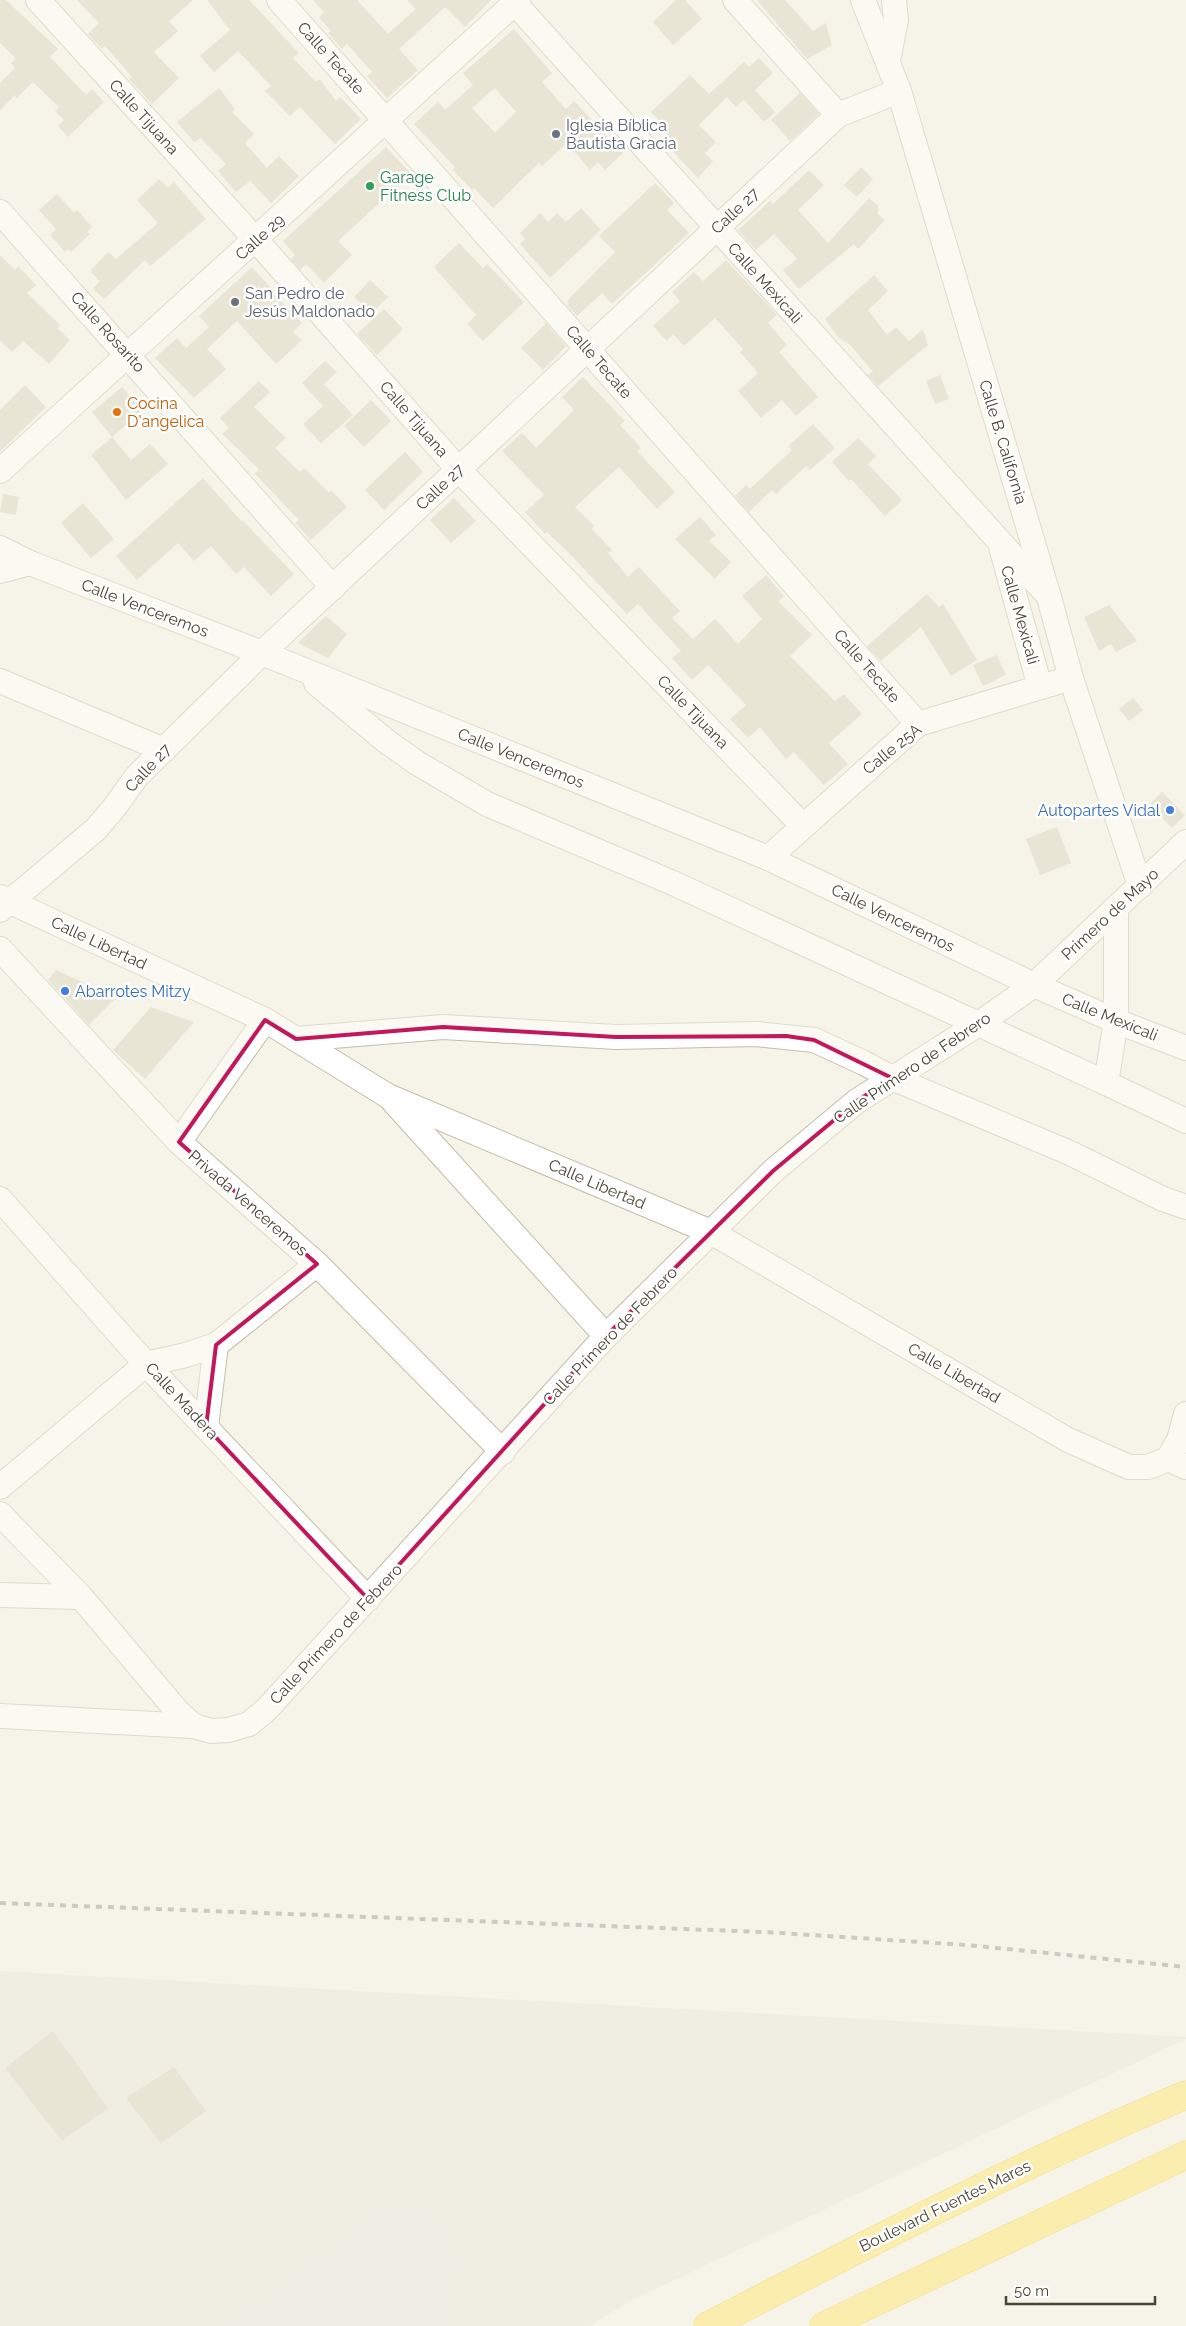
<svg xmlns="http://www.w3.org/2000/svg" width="1186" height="2326" font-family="Raleway,sans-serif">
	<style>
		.industrial { fill: #e8e5dc }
		.parking { fill: #e6e5e0 }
		.building { fill: #d9d2bc; fill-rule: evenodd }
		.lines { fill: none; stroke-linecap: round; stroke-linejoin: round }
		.minor-casing { stroke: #c2bea9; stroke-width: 26 }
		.highway-casing { stroke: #efc528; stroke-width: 29 }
		.minor { stroke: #fff; stroke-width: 24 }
		.highway { stroke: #ffe469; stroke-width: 28 }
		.rail { stroke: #989898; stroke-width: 4; stroke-dasharray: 6 6; stroke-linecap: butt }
		.marked { fill: none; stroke: #c2185b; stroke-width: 4; stroke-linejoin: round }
		.worship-dot { fill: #6b7280; stroke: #fff; stroke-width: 2 }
		.leisure-dot { fill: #2e9e5b; stroke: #fff; stroke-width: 2 }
		.food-dot { fill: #e8710a; stroke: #fff; stroke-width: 2 }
		.shop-dot { fill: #3f7fe0; stroke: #fff; stroke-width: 2 }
		.labels { text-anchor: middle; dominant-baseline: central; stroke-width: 5; stroke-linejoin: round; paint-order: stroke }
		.street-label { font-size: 16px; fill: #4a4535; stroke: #fff }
		.worship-label { font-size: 16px; fill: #5b616d; stroke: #fff; text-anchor: start }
		.leisure-label { font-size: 16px; fill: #27864d; stroke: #fff; text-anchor: start }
		.food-label { font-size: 16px; fill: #c56008; stroke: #fff; text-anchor: start }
		.shop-label { font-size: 16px; fill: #366cbe; stroke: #fff; text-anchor: end }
	</style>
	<rect width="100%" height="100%" fill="#f6f4e8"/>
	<!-- industrial -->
	<path class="industrial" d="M0,1971L1186,2037V2039L634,2299L589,2326H0Z"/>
	<!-- parking -->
	<path class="parking" d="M391,2207L440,2222L455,2260L437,2314L441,2326H231Z"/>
	<!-- building -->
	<g class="building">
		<path d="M0,0H6L58,49L50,57L86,95L92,89L104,102L68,137L58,126L64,120L55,111L59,107L33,82L17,98L15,95L0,110V83L15,68L11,63L16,59L0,43Z"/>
		<path d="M77,0H193L169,21L178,31L154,52L179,78L152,104L129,79L132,77L105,46L102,49L88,34L99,23Z"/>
		<path d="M207,0H249L299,53L293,58L316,82L320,79L336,101L340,97L361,119L335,144L300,107L290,116L265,91L271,86L238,51L214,72L200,56L230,30Z"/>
		<path d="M313,0H357L388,34L416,9L407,0H491L465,27L445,7L399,49L418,70L387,98L367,76L372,72L347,44L342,49L328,33L331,31L319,17L324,12Z"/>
		<path d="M676,0H685L702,19L673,45L653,22Z"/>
		<path d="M757,0H785L813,31L826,23L832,45L807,59Z"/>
		<path d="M514,29L552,73L542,82L566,109L574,101L623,153L605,170L598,162L590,170L567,143L542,166L539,163L493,208L474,188L472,190L453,170L455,167L414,124L438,102L445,110L473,85L463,73ZM495,88L516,112L495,133L472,108Z"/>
		<path d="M759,58L773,73L755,90L775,112L764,122L744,100L736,107L727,97L699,125L716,142L705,153L713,161L698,178L661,139L669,131L651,112L690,75L709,94L744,62L749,67Z"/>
		<path d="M219,88L235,109L232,112L254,134L245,143L267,168L279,156L299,176L271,203L250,181L236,192L218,171L226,164L200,138L194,142L177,122Z"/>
		<path d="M800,93L819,114L790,141L771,120Z"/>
		<path d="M386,147L411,174L338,241L352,255L324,283L306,264L300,270L291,259L295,255L283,241Z"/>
		<path d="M861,167L873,179L857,197L844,185Z"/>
		<path d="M809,170L824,185L798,210L828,243L869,198L878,206V214L885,220L858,249L854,244L799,289L783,270L797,259L774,234L756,250L738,230L770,201L773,204Z"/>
		<path d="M159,179L168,188L174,182L206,219L150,266L145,260L104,299L93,288L100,281L90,271L108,252L116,259L158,223L137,200Z"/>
		<path d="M655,183L674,203L667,210L689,233L612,304L602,293L577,316L567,305L569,303L567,301L615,252L599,236Z"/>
		<path d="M57,194L74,213L77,210L92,227L87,232L90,234L71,252L68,249L65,252L50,235L56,229L39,210Z"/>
		<path d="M581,208L601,230L550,278L520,244L525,239L520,233L540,213L548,222L557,213L566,222Z"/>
		<path d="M459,243L483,268L487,264L524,302L483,341L467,324L476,315L434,267Z"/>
		<path d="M0,255L15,270L18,266L36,285L27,293L60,325L57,328L70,340L49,364L23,341L12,352L0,340Z"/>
		<path d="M726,260L777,315L768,323L787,345L779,352L818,397L796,416L782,400L761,418L738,391L758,373L740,352L743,349L715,318L684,346L673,334L667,341L653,326L680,301L672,292L694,272L703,281Z"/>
		<path d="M252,267L271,288L270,290L302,323L293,332L302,340L276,364L237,321L207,349L226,369L194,398L155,358L177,338L186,348L209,327L199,316Z"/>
		<path d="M874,275L888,291L868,310L887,335L896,327L909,341L923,329L928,345L878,386L868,375L873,371L850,345L838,337L825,319Z"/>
		<path d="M370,280L388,297L372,313L354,297Z"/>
		<path d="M384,309L403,329L377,355L357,334Z"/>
		<path d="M546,323L566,346L543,370L521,348Z"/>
		<path d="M325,361L337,372L324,384L353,415L321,443L303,424L323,406L302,383Z"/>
		<path d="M940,375L949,399L935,404L926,381Z"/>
		<path d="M583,377L625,421L620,425L641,448L637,451L675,492L657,509L619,467L575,507L594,526L592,529L612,550L608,553L628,577L639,567L680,611L672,618L693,639L715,619L738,644L762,619L742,596L766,575L784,596L778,601L812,635L790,656L835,701L844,694L862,714L829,743L848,764L824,785L794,752L786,759L760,727L748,738L730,719L746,705L708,665L692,680L672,658L681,651L638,604L627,614L568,552L547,532L545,534L525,512L544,495L502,451L522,433L536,448L574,410L562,397Z"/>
		<path d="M259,381L270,392L254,407L286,438L275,448L300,472L304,468L329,493L331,490L347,507L311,540L295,523L299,520L255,474L259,469L222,434L229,428L220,418Z"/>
		<path d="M25,385L46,407L0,452V410Z"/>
		<path d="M122,387L142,411L112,437L92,412Z"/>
		<path d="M371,400L391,421L364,447L344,426Z"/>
		<path d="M813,424L835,448L810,470L806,466L776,494L772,490L749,512L735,496L746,485L750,489L792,450L788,446Z"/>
		<path d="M112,437L131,460L150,444L168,464L126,500L91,455Z"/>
		<path d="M858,438L876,456L868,464L902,500L885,516L851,479L849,481L832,462Z"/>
		<path d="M405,452L423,472L384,510L365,490Z"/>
		<path d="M203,478L242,522L243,521L294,574L271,596L244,567L236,574L211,546L194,561L178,543L137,580L116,556Z"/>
		<path d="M3,494L19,497L16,515L0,512Z"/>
		<path d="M454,498L476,521L451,543L430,520Z"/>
		<path d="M83,503L114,539L91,558L61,523Z"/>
		<path d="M700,517L716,535L709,541L731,562L715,579L675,539Z"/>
		<path d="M927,594L939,607L943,604L977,660L951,676L921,627L881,661L867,646Z"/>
		<path d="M1109,605L1137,641L1116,652L1111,644L1099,651L1084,617Z"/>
		<path d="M326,616L347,634L328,658L298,643Z"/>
		<path d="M997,655L1006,675L983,686L973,665Z"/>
		<path d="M1133,698L1143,710L1129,721L1119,709Z"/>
		<path d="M1162,792L1185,815L1172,828L1149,805Z"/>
		<path d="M1057,827L1071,863L1040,875L1026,839Z"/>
		<path d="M56,970L82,982L116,998L89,1025L48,980Z"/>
		<path d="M151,1007L194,1022L145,1079L113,1050Z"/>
		<path d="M53,2031L108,2108L62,2141L5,2068Z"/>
		<path d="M174,2067L206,2111L161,2143L126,2098Z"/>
	</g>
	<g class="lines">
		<!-- minor casing -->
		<g class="minor-casing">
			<g id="minor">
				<path d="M38,0L256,240L458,469L803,826"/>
				<path d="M279,0L918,724"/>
				<path d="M512,0L1045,592"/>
				<path d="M735,0L838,115"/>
				<path d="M863,0L899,91L1049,597L1071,678L1140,886"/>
				<path d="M888,61L896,20L894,0"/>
				<path d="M0,212L333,588"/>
				<path d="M0,471L518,0"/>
				<path d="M1001,547L1040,687"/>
				<path d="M0,548L30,563L262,653L768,858L1034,985L1116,1021L1186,1048"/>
				<path d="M0,571L30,563"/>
				<path d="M0,681L164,750"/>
				<path d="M316,683L386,741L417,763L487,804L673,883L1106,1083L1116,1021V908"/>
				<path d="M768,858L918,724L1071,678"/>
				<path d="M0,897L265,1020L388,1096L711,1232L1068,1440L1129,1467H1148L1168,1459L1186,1467"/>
				<path d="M0,910L95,830L114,808L137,776L262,653L838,115L899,91"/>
				<path d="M0,949L179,1142L317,1264L503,1452"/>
				<path d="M296,1039L443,1027L616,1037L756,1034L814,1040L864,1063L892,1078L1070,1153L1163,1199L1186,1207"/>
				<path d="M1106,1083L1186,1121"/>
				<path d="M393,1101L606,1336"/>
				<path d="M179,1142L265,1020"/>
				<path d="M0,1199L146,1364L368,1599"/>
				<path d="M206,1427L216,1345"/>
				<path d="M1168,1459L1179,1440L1186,1414"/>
				<path d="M0,1487L146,1364L186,1355L216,1345L317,1264"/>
				<path d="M0,1514L81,1597L178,1712L194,1726L211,1731L228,1730L249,1724L266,1710L606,1336L773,1171L857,1101L977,1025L1034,985L1186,842"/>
				<path d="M0,1595L81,1597"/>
				<path d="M0,1716L194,1726"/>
			</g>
		</g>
		<!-- highway casing -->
		<g class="highway-casing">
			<g id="highway">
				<path d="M708,2326C865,2245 1023,2163 1186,2095"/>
				<path d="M824,2326L1186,2155"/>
			</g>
		</g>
		<!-- minor -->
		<use href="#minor" class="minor"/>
		<!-- highway -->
		<use href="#highway" class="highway"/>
		<!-- rail -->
		<path class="rail" d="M0,1903L764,1932L967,1945L1186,1967"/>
	</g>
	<!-- marked area -->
	<path d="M0 0H1186V2326H0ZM265,1020L296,1039L443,1027L616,1037L786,1036L814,1040L892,1078L857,1101L773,1171L606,1336L368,1599L206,1427L216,1345L317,1264L179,1142Z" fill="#f6f4e8" fill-opacity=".55" fill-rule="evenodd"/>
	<path class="marked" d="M265,1020L296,1039L443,1027L616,1037L786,1036L814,1040L892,1078L857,1101L773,1171L606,1336L368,1599L206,1427L216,1345L317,1264L179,1142Z"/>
	<!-- markers -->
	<g class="worship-dot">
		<circle cx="556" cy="134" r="5"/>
		<circle cx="235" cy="302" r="5"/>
	</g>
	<circle class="leisure-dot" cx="370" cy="186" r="5"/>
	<circle class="food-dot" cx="117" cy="412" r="5"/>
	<g class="shop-dot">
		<circle cx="1170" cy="810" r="5"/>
		<circle cx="65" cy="991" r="5"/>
	</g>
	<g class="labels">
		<!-- street labels -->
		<g class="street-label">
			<text transform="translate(331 58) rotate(48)">Calle Tecate</text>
			<text transform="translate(144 117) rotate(48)">Calle Tijuana</text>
			<text transform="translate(735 211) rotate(-43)">Calle 27</text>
			<text transform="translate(260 237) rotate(-42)">Calle 29</text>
			<text transform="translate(765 283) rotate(48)">Calle Mexicali</text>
			<text transform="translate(108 332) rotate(48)">Calle Rosarito</text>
			<text transform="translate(599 362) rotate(49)">Calle Tecate</text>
			<text transform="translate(414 419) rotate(49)">Calle Tijuana</text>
			<text transform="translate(1003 442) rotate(73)">Calle B. California</text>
			<text transform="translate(440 487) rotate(-43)">Calle 27</text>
			<text transform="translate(145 608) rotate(21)">Calle Venceremos</text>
			<text transform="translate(1020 615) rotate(74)">Calle Mexicali</text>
			<text transform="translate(867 666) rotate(49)">Calle Tecate</text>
			<text transform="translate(693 712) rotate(46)">Calle Tijuana</text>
			<text transform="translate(892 749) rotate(-39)">Calle 25A</text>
			<text transform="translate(521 758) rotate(22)">Calle Venceremos</text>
			<text transform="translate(148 768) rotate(-47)">Calle 27</text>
			<text transform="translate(1110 914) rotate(-43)">Primero de Mayo</text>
			<text transform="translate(893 918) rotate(26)">Calle Venceremos</text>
			<text transform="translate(99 943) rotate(25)">Calle Libertad</text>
			<text transform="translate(1110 1017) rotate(22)">Calle Mexicali</text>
			<text transform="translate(912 1068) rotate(-34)">Calle Primero de Febrero</text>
			<text transform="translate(597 1184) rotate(23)">Calle Libertad</text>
			<text transform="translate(248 1203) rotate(41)">Privada Venceremos</text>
			<text transform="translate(610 1336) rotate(-46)">Calle Primero de Febrero</text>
			<text transform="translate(954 1373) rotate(30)">Calle Libertad</text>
			<text transform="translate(182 1401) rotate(47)">Calle Madera</text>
			<text transform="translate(336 1634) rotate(-47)">Calle Primero de Febrero</text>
			<text transform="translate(945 2206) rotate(-26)">Boulevard Fuentes Mares</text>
		</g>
		<!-- worship labels -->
		<g class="worship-label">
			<text x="566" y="125">Iglesia Bíblica<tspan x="566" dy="18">Bautista Gracia</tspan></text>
			<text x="245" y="293">San Pedro de<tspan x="245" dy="18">Jesús Maldonado</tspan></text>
		</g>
		<!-- leisure labels -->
		<g class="leisure-label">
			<text x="380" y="177">Garage<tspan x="380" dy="18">Fitness Club</tspan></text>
		</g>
		<!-- food labels -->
		<g class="food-label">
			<text x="127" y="403">Cocina<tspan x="127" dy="18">D'angelica</tspan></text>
		</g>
		<!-- shop labels -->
		<g class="shop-label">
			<text x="1160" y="810">Autopartes Vidal</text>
			<text x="75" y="991" text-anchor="start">Abarrotes Mitzy</text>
		</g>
	</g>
	<!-- scale -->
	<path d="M1006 2296v8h149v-8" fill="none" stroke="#4a4535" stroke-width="2.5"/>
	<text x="1014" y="2296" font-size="15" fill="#4a4535" stroke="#ffffff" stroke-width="4" paint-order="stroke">50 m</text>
</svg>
